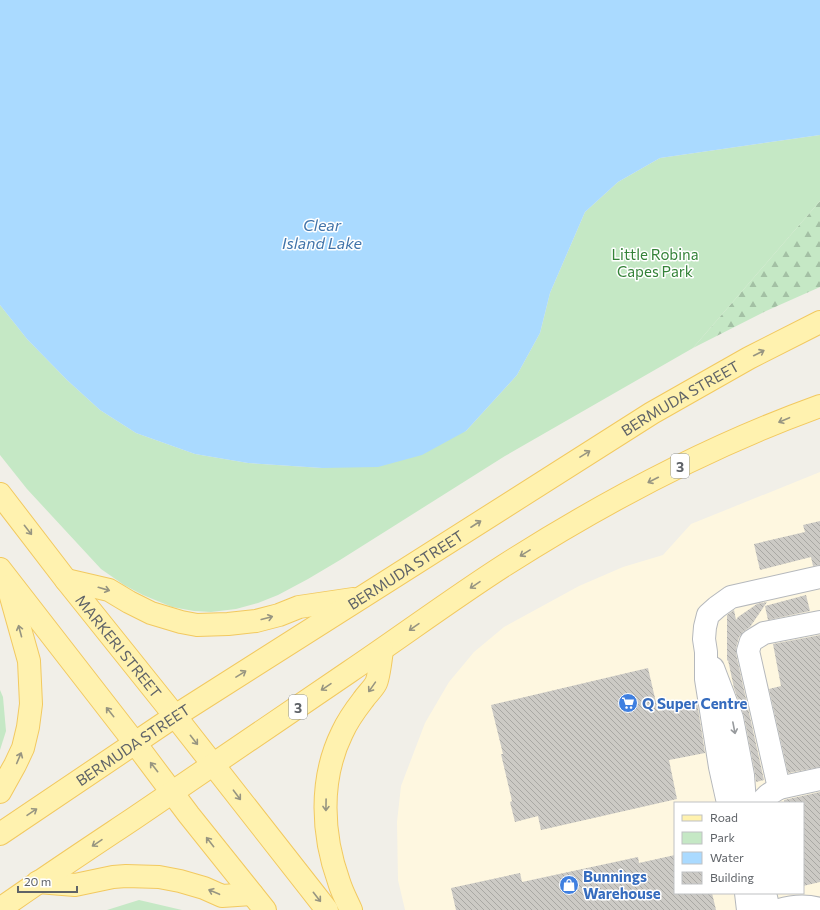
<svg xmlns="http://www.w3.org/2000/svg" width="820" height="910" font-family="Commissioner,sans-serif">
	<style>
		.commercial { fill: #fef7e0; fill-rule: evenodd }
		.forest { fill: url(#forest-firs) }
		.park { fill: #c5e8c5 }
		.water { fill: #aadaff }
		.building { fill: url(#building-back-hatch) }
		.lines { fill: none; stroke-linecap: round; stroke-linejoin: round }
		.minor-casing { stroke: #b5b8bc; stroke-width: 24 }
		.major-casing { stroke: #f2c960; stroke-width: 24 }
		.minor { stroke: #fff; stroke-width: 22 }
		.major { stroke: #fff2af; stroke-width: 22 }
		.oneway { stroke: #979581 }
		.oneway2 { stroke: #979a9d }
		.labels { text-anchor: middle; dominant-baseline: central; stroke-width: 3; stroke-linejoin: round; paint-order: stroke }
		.shield { fill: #fff; stroke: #8f9295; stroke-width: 1 }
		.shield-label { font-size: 14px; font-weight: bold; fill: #5f6368 }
		.park-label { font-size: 15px; fill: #348238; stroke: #fff }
		.street-label { font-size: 15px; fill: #5f6368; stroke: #fff }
		.shop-label { font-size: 15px; font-weight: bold; fill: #366cbe; stroke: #fff; text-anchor: start }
		.water-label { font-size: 16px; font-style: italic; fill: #4174aa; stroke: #fff }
	</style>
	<defs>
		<pattern id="forest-firs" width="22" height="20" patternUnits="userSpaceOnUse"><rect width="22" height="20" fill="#c5e8c5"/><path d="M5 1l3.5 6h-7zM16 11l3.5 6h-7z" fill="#a3c0a4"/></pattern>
		<pattern id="building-back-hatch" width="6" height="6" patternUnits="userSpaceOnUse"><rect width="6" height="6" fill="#cccac5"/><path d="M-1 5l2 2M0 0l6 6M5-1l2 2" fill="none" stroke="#a9a8a4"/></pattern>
	</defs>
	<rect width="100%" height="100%" fill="#f1efe8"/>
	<!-- commercial -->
	<path class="commercial" d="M820,472V910H405L398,880L397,822L401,786L425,723L449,682L474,652L504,627L579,586L623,567L663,555L691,524ZM675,803H803V893H675Z"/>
	<!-- forest -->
	<path class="forest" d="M820,201V287L766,311L693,348Z"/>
	<!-- park -->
	<g class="park">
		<path d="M820,135V201L693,348L592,406L505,456L340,560L308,579L278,595L258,603L236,609L211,612L194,611L172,607L143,595L124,585L101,569L27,489L0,455V305L27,339L67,380L100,410L136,433L195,454L248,463L322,468L466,431L517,375L540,333L550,293L585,212L618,182L660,158Z"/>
		<path d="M0,690L3,697L6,731L0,750Z"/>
		<path d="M139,900L182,910H107Z"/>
	</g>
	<!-- water -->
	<path class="water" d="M0,0H820V135L660,158L618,182L585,212L550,293L540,333L517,375L466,431L422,455L378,467L322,468L248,463L195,454L136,433L100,410L67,380L27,339L0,305Z"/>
	<!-- building -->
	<g class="building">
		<path d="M820,521V565L813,566L811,557L760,570L754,544L805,532L803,525Z"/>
		<path d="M806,595L810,611L768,620L765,606Z"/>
		<path d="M767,602L750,627L744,631L739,637L736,648V654L764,780L756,782L755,773L744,716L734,688L728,660L727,661V615L734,610L736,620L738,617L757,604Z"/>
		<path d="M820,635V767L788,773L769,689L781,686L773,644Z"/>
		<path d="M648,668L658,711L697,702L705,753L669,760L677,799L541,830L538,816L515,822L510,802L512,801L501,754H503L491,705Z"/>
		<path d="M820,792V882L803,886V803H784V800Z"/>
		<path d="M675,855V893H712L716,910H456L451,888L520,873L522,882L638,857L639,863Z"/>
	</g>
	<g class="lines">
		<!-- minor casing -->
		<g class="minor-casing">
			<g id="minor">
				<path d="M820,622L764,633L751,641L748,651L779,788L820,779"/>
				<path d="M713,668L732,718L743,775L745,803"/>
				<path d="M728,803L720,767L706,679V652L704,639L705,627L708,615L717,607L731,597L820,577"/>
				<path d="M760,803L768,795L779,788"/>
				<path d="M746,893L748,910"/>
				<path d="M765,893L769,910"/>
				<path d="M779,910C793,906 806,905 820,909"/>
			</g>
		</g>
		<!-- major casing -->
		<g class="major-casing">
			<g id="major">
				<path id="s1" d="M0,494L66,580L175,716L327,910"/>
				<path d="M0,569L135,743L189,815L265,910"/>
				<path d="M66,580L109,590L129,602L151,613L181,622L197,625L228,624L256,621L279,615L299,607L353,599"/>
				<path d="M0,792L15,765L23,748L28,727L31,704L29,661L8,586"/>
				<path id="s2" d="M0,834L175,716L652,413L749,358L820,322"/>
				<path d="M38,882L75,885L113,877L126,876L159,877L180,881L204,888L222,896L252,894"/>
				<path d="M0,909C44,878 88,849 133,819C205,770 277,721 349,672C401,637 452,599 505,565C604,502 709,446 820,406"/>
				<path d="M351,910C347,901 342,892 339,882C322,835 319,780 342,733C347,722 356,709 363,700C367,694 373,689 376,683C379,677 381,657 382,650"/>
			</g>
		</g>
		<!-- minor -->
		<use href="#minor" class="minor"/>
		<!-- major -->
		<use href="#major" class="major"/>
	</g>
	<!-- one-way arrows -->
	<defs><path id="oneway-shaft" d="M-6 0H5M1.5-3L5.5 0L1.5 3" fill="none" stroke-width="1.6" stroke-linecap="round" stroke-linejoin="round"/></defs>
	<g class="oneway">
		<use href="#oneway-shaft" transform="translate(759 353) rotate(-27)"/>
		<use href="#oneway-shaft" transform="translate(784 420) rotate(157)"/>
		<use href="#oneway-shaft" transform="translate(585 454) rotate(-32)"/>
		<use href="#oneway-shaft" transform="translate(653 480) rotate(153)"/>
		<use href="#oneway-shaft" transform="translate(476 524) rotate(-33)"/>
		<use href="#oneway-shaft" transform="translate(28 530) rotate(52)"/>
		<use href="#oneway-shaft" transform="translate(525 553) rotate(148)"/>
		<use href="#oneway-shaft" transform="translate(475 585) rotate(146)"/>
		<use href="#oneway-shaft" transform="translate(104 589) rotate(16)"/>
		<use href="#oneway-shaft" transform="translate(267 618) rotate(-15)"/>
		<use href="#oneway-shaft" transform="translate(414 627) rotate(145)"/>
		<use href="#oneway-shaft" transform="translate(20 631) rotate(-105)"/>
		<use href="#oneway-shaft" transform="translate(241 674) rotate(-32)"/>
		<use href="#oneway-shaft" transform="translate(326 687) rotate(146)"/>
		<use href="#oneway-shaft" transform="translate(372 687) rotate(125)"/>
		<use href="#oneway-shaft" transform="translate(110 712) rotate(-129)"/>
		<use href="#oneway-shaft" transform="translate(194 740) rotate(52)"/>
		<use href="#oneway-shaft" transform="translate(19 758) rotate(-67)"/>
		<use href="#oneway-shaft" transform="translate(154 767) rotate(-128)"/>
		<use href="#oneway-shaft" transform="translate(237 795) rotate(53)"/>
		<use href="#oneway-shaft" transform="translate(326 805) rotate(91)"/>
		<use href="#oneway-shaft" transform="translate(32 812) rotate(-34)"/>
		<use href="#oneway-shaft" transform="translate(210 842) rotate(-128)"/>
		<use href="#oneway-shaft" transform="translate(97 843) rotate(146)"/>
		<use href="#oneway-shaft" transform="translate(214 892) rotate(-157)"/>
		<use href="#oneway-shaft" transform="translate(317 897) rotate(52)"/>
	</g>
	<use class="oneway2" href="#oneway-shaft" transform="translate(734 728) rotate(79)"/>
	<!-- icons -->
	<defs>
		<g id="supermarket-disc" transform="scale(1)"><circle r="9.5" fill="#3f7fe0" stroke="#fff"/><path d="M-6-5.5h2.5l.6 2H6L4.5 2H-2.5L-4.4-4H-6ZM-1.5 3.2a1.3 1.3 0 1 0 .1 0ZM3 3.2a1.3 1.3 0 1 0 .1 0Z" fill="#fff"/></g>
		<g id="shop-disc" transform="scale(1)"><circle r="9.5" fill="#3f7fe0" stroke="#fff"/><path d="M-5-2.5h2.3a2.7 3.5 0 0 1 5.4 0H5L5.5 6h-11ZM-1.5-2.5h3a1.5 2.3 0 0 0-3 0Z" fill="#fff"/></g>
	</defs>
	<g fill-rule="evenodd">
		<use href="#supermarket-disc" x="628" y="703"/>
		<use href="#shop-disc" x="569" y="885"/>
	</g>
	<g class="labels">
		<!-- shield labels -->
		<g class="shield">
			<rect x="671" y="454" width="18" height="24" rx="3"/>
			<rect x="289" y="695" width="18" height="24" rx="3"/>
		</g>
		<g class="shield-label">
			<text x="680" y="466">3</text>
			<text x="298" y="707">3</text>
		</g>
		<!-- park labels -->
		<g class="park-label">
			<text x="655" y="254">Little Robina<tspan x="655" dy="17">Capes Park</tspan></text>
		</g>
		<!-- street labels -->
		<g class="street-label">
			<text stroke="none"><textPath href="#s2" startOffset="808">BERMUDA STREET</textPath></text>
			<text stroke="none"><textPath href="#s2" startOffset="484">BERMUDA STREET</textPath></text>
			<text stroke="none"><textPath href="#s1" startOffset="193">MARKERI STREET</textPath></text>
			<text stroke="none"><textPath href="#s2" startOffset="160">BERMUDA STREET</textPath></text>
		</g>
		<!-- shop labels -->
		<g class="shop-label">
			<text x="642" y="703">Q Super Centre</text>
			<text x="583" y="876">Bunnings<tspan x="583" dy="17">Warehouse</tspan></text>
		</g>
		<!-- water labels -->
		<g class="water-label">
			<text x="322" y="224">Clear<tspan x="322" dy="18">Island Lake</tspan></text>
		</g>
	</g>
	<!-- legend -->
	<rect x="674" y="802" width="130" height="92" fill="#ffffff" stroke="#bfc1c3"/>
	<rect x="682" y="815" width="20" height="6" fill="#fff2af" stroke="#bfc1c3"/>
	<text x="710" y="822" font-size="12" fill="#5f6368">Road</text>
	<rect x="682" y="832" width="20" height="12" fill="#c5e8c5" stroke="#bfc1c3"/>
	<text x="710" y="842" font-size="12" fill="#5f6368">Park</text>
	<rect x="682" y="852" width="20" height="12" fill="#aadaff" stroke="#bfc1c3"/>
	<text x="710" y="862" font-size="12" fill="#5f6368">Water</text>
	<rect x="682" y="872" width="20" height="12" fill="url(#building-back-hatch)" stroke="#bfc1c3"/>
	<text x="710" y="882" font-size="12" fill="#5f6368">Building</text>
	<!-- scale -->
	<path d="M18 886v6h59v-6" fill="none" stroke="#5f6368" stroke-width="2"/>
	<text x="24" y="886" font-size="12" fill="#5f6368" stroke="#ffffff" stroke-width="3" paint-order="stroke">20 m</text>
</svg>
